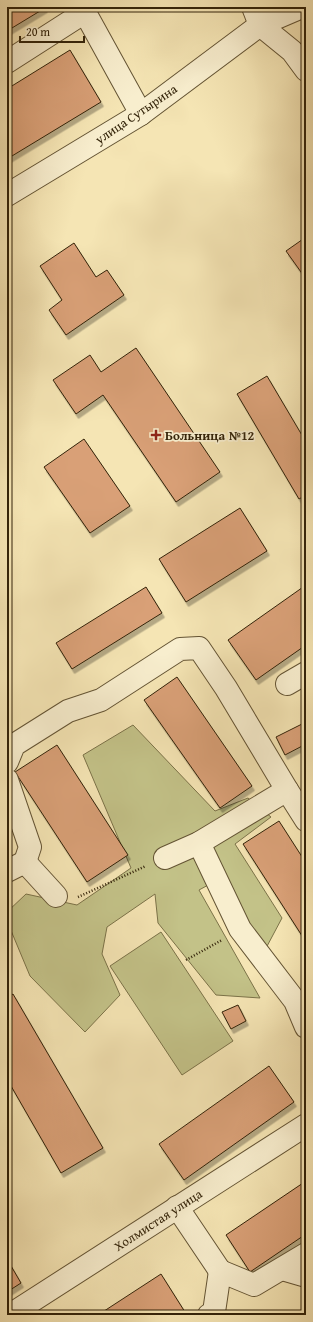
<svg xmlns="http://www.w3.org/2000/svg" width="313" height="1322" font-family="'Gentium Book Plus',serif">
	<style>
		.green { fill: #c3c288; stroke: #7b7248 }
		.building { fill: #d9a077; stroke: #332309; filter: url(#shadow) }
		.lines { fill: none; stroke-linecap: round; stroke-linejoin: round }
		.minor-casing { stroke: #645434; stroke-width: 24 }
		.path { stroke: #332309; stroke-width: 2.5; stroke-dasharray: 1 2; stroke-linecap: butt }
		.minor { stroke: #f8eece; stroke-width: 22 }
		.poi-dot { fill: #8f2418; stroke: #f8eece; stroke-width: 1.5 }
		.labels { text-anchor: middle; dominant-baseline: central; stroke-width: 3.5; stroke-linejoin: round; paint-order: stroke }
		.street-label { font-size: 13px; fill: #332309; stroke: #f8eece }
		.poi-label { font-size: 13px; font-weight: bold; fill: #332309; stroke: #f8eece; text-anchor: start }
	</style>
	<defs>
		<filter id="shadow"><feDropShadow dx="2.5" dy="4.5" stdDeviation="0" flood-color="#0004"/></filter>
	</defs>
	<rect width="100%" height="100%" fill="#f5e5b4"/>
	<filter id="stains"><feTurbulence type="fractalNoise" baseFrequency=".005" numOctaves="4"/><feColorMatrix values="0 0 0 0 .2 0 0 0 0 .09 0 0 0 0 .02 0 0 0 .5 -.17"/></filter>
	<radialGradient id="worn" r=".72"><stop offset=".6" stop-color="#630" stop-opacity="0"/><stop offset="1" stop-color="#630" stop-opacity=".3"/></radialGradient>
	<!-- green -->
	<g class="green">
		<path d="M133,725L215,811L248,798L271,817L235,844L282,918L265,950L223,877L199,890L260,998L216,995L158,923L155,894L107,927L102,954L120,995L85,1032L30,976L7,921V912L26,894L77,905L131,868L83,755Z"/>
		<path d="M161,932L233,1041L182,1075L110,966Z"/>
	</g>
	<!-- building -->
	<g class="building">
		<path d="M7,7H44L45,8L7,31Z"/>
		<path d="M70,50L101,102L7,159V89Z"/>
		<path d="M306,237V279L286,251Z"/>
		<path d="M74,243L96,277L107,270L124,295L66,335L49,310L62,300L40,266Z"/>
		<path d="M136,348L220,472L176,502L103,395L76,414L53,380L90,355L101,372Z"/>
		<path d="M267,376L306,442V495L299,499L237,394Z"/>
		<path d="M84,439L130,506L90,533L44,467Z"/>
		<path d="M240,508L267,551L186,602L159,559Z"/>
		<path d="M306,585V645L256,680L228,640Z"/>
		<path d="M146,587L162,613L72,669L56,643Z"/>
		<path d="M177,677L252,786L220,808L144,700Z"/>
		<path d="M306,722V744L285,755L276,737Z"/>
		<path d="M57,745L128,855L87,882L15,772Z"/>
		<path d="M279,821L306,863V942L243,844Z"/>
		<path d="M13,994L103,1148L61,1173L7,1079V998Z"/>
		<path d="M238,1005L246,1021L231,1029L222,1012Z"/>
		<path d="M269,1066L294,1102L184,1180L159,1144Z"/>
		<path d="M306,1181V1234L250,1272L226,1235Z"/>
		<path d="M7,1259L21,1283L7,1292Z"/>
		<path d="M161,1274L185,1312L181,1315H98Z"/>
	</g>
	<g class="lines">
		<!-- minor casing -->
		<g class="minor-casing">
			<g id="minor">
				<path d="M82,7L141,114"/>
				<path d="M253,7L260,25"/>
				<path d="M260,25L292,51L306,70"/>
				<path d="M7,62L85,12"/>
				<path d="M7,195L141,114L260,25L302,7"/>
				<path d="M287,684L306,673"/>
				<path d="M7,762L14,745L68,711L101,700L180,649L199,648L226,688L287,790"/>
				<path d="M7,780L30,847L25,862"/>
				<path d="M199,843L240,929L295,1001L306,1027"/>
				<path d="M165,858L199,843L287,790L306,820"/>
				<path d="M7,871L25,862L56,896"/>
				<path d="M177,1207L220,1271"/>
				<path d="M282,1269L306,1276"/>
				<path d="M10,1315L306,1125"/>
				<path d="M209,1315L214,1312L220,1271L254,1285L306,1254"/>
			</g>
		</g>
		<!-- path -->
		<g class="path">
			<path d="M78,897L146,866"/>
			<path d="M186,960L222,940"/>
		</g>
		<!-- minor -->
		<use href="#minor" class="minor"/>
	</g>
	<!-- markers -->
	<path class="poi-dot" d="M154 429h4v4h4v4h-4v4h-4v-4h-4v-4h4z"/>
	<g class="labels">
		<!-- street labels -->
		<g class="street-label">
			<text transform="translate(136 114) rotate(-34)">улица Сутырина</text>
			<text transform="translate(158 1220) rotate(-33)">Холмистая улица</text>
		</g>
		<!-- poi labels -->
		<g class="poi-label">
			<text x="165" y="435">Больница №12</text>
		</g>
	</g>
	<!-- margin -->
	<rect width="313" height="1322" fill="none" stroke="#f5e5b4" stroke-width="24"/>
	<rect x="8" y="8" width="297" height="1306" fill="none" stroke="#332309" stroke-width="2"/>
	<rect x="12" y="12" width="289" height="1298" fill="none" stroke="#332309"/>
	<!-- scale -->
	<path d="M20 36v6h64v-6" fill="none" stroke="#332309" stroke-width="2"/>
	<text x="26" y="36" font-size="12" fill="#332309" stroke="#f8eece" stroke-width="3" paint-order="stroke">20 m</text>
	<rect width="100%" height="100%" filter="url(#stains)"/>
	<rect width="100%" height="100%" fill="url(#worn)"/>
</svg>
